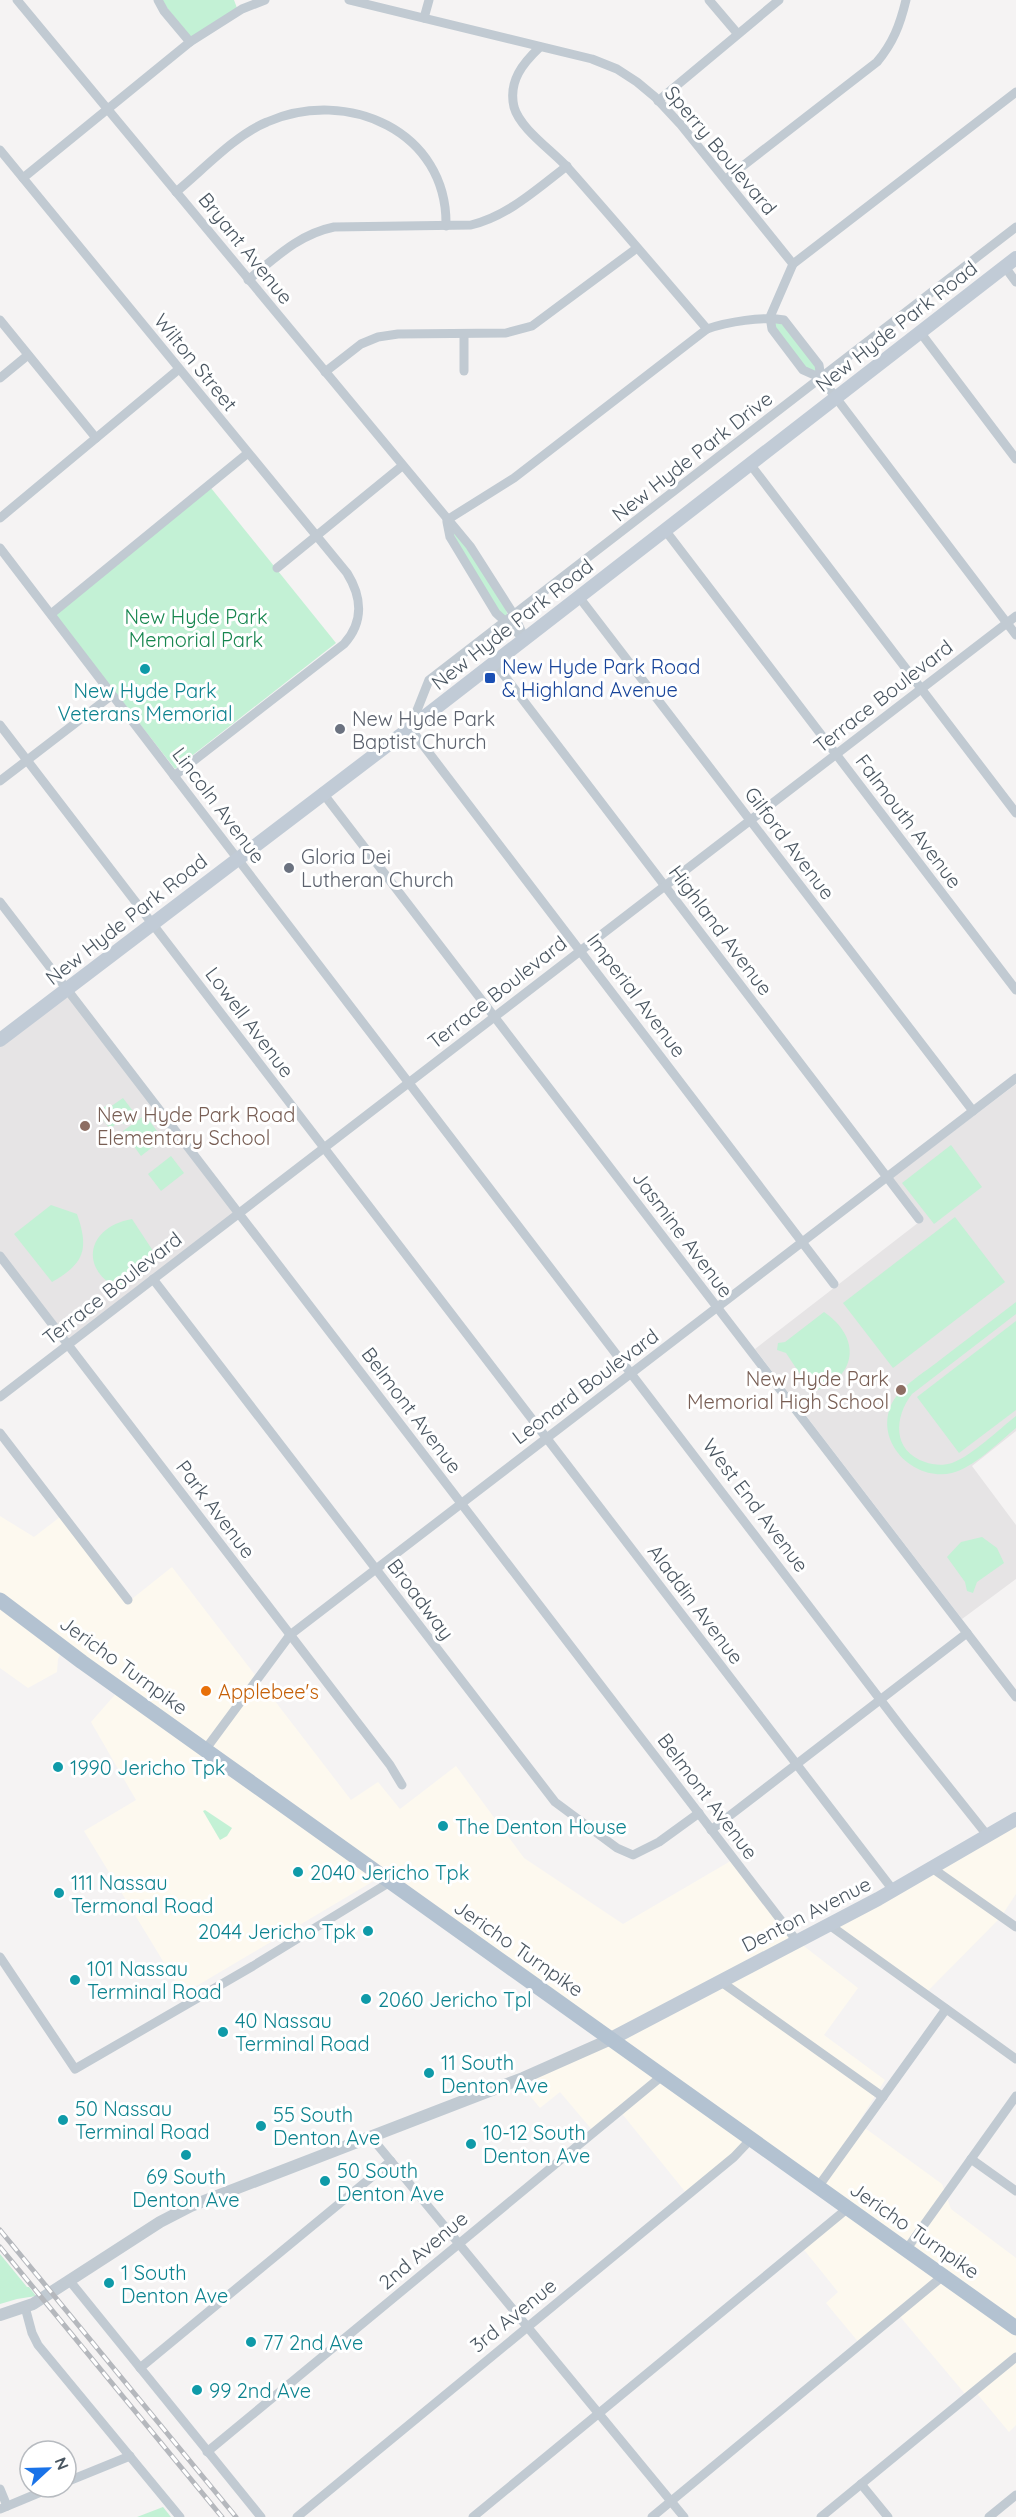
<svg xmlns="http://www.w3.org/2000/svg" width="1016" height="2517" font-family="Quicksand,sans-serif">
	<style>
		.commercial { fill: #fdf9ef }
		.education { fill: #e6e4e5 }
		.green { fill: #c3f1d5 }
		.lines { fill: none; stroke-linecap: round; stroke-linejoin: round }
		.minor { stroke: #c1cad2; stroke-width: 9 }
		.tertiary { stroke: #c1cad2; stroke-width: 12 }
		.secondary { stroke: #c1cbd6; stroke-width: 14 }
		.primary { stroke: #b3c2d1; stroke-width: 15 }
		.rail-casing { stroke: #b5b8bd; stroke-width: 5 }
		.rail { stroke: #fff; stroke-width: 3; stroke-dasharray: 9; stroke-linecap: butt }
		.culture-dot { fill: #0f9aa8; stroke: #fff; stroke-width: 2 }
		.transit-dot { fill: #1a4fb4; stroke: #fff; stroke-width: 2 }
		.worship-dot { fill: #6b7280; stroke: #fff; stroke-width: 2 }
		.education-dot { fill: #8d6e63; stroke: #fff; stroke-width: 2 }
		.food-dot { fill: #e8710a; stroke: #fff; stroke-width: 2 }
		.labels { text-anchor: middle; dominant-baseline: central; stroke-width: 6; stroke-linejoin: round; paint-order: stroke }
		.street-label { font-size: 20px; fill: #4a5661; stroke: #fff }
		.park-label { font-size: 20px; fill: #17864f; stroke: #fff }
		.transit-label { font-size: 20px; fill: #164399; stroke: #fff; text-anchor: start }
		.culture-label { font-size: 20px; fill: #0d838f; stroke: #fff; text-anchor: start }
		.worship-label { font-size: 20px; fill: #5b616d; stroke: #fff; text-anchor: start }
		.education-label { font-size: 20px; fill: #785e54; stroke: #fff; text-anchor: start }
		.food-label { font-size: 20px; fill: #c56008; stroke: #fff; text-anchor: start }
	</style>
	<rect width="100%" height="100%" fill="#f5f3f3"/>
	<!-- commercial -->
	<g class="commercial">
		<path d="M0,1516L34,1537L60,1517L128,1602L172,1567L351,1800L378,1782L400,1809L456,1766L524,1858L623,1924L734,1859L796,1940L858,1988L824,2035L885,2080L858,2123L942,2184L951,2209L1016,2258V2425L1009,2432L974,2390L966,2395L897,2313L860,2344L826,2303L838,2292L801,2246L845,2210L750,2140L687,2194L619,2110L593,2131L560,2092L540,2108L526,2091L535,2087L531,2075L610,2039L382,1876L183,1994L84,1831L136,1800L91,1722L120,1689L63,1649L58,1659L57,1672L28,1688L0,1668Z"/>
		<path d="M1016,1819V1894L1001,1917L925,1994L828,1924Z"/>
	</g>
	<!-- education -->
	<g class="education">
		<path d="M66,989L236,1213L68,1341L0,1253V1040Z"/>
		<path d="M1016,1084V1431L972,1466L1016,1525V1579L962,1619L755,1349L923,1219L892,1178Z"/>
	</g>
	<!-- green -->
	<g class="green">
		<path d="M161,0H234L237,8L191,39Z"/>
		<path d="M772,319L783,321L817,365L819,376L804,370L774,329Z"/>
		<path d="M211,488L336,643L175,769L55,615Z"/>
		<path d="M449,526C471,550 503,587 508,618L496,611L452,537Z"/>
		<path d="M123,1098L136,1115L124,1124L121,1120L110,1129L101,1117V1110L108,1104L110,1107Z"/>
		<path d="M145,1115L163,1139L141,1156L123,1131Z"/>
		<path d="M951,1145L982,1187L934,1224L902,1183Z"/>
		<path d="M171,1156L184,1173L161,1191L148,1174Z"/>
		<path d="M51,1205L77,1214C89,1249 85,1263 52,1282L14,1234Z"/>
		<path d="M955,1217L1005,1282L893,1368L843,1303Z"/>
		<path d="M132,1219L159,1260L125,1285L115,1287C77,1264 91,1226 132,1219Z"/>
		<path d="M1016,1302V1314L912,1394C894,1417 892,1451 925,1462C933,1465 943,1466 952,1463C973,1455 998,1430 1016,1416V1428C999,1442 973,1468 952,1473C914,1482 873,1442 892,1403C902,1385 924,1373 940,1360C965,1341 991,1321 1016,1302Z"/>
		<path d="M824,1312C862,1338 858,1378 812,1392L786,1353L777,1350L778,1343L785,1342Z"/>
		<path d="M1016,1321V1410L959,1453L917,1397Z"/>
		<path d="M982,1537L997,1548L1004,1563L977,1582L973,1593L967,1591L965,1582L947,1557L961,1542Z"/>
		<path d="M205,1810L232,1828L227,1836L220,1840L203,1811Z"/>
		<path d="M0,2254L27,2287H29L36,2296L17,2299L0,2304Z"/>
		<path d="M163,2507L171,2517H137Z"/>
	</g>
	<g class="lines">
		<!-- minor -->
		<g class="minor">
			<path d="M17,0L470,546L514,615L525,639"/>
			<path d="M158,0L164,11L190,42"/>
			<path d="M349,0L592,59L617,69L637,82L655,97L681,125L793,264L770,317L772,329L803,370L821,378L819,365L784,320C763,316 727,322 707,329L514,478L447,520"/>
			<path d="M709,0L737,33"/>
			<path d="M424,18L429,0"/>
			<path d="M540,47C523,63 508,81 514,107C520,129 553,151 568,168C615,221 661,275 707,329"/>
			<path d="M658,101L779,0"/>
			<path d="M0,150L347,573C362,597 364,622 344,644L174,776"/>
			<path d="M23,178L190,42L242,9L265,0"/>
			<path d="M726,179L877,62C893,43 900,25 906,0"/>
			<path d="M176,192C203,170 235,135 267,122C347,87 448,131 446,226"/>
			<path d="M793,264L1016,92"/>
			<path d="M1005,267L1016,282"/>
			<path d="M248,280C275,258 299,234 334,227L471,225C508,216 537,189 567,166"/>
			<path d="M0,320L96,438"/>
			<path d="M920,332L1016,459"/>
			<path d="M464,334V371"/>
			<path d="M325,372L361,344L378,337L398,334L506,333L532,326L637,248"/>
			<path d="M0,378L28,355"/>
			<path d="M821,378L1016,635"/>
			<path d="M750,464L1016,813"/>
			<path d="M0,518L179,369"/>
			<path d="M447,522L450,537L496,613L522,637"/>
			<path d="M665,530L1016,990"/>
			<path d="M0,548L905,1732L987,1835"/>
			<path d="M277,568L402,466"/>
			<path d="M579,597L973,1111"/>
			<path d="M51,614L248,453"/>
			<path d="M494,662L919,1219"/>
			<path d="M0,725L893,1890"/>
			<path d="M0,781L112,695"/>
			<path d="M322,792L1016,1697"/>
			<path d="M0,902L796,1940"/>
			<path d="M0,1256L390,1765L402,1785"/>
			<path d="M153,1279L555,1802L617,1848L633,1855L659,1842L699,1813"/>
			<path d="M834,1284L410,728L429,680L1016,227"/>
			<path d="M0,1397L1016,616"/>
			<path d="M0,1433L128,1600"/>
			<path d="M205,1750L290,1635L1016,1078"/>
			<path d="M711,1830L967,1633"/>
			<path d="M932,1868L1016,1927"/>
			<path d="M828,1924L1016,2059"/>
			<path d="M0,1957L75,2069L253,1966L390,1882"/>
			<path d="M720,1981L883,2097"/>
			<path d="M371,2137L684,2517"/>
			<path d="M971,2159L1016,2191"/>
			<path d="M818,2187L946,2009"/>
			<path d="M906,2250L1016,2096"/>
			<path d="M69,2280L261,2517"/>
			<path d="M25,2307L32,2333L38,2345L180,2517"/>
			<path d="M140,2368L391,2161"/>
			<path d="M207,2452L662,2076"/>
			<path d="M66,2482L130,2456"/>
			<path d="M861,2484L888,2517"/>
			<path d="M0,2489L7,2506"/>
			<path d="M0,2509L53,2487"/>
			<path d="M297,2517L734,2157L751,2139"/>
			<path d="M473,2517L848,2208"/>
			<path d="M652,2517L943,2276"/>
			<path d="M821,2517L1016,2357"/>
			<path d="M989,2517L1016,2495"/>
		</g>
		<!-- tertiary -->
		<path class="tertiary" d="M0,2315L33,2304L160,2222L191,2206L523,2078L611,2039"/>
		<!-- secondary -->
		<g class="secondary">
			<path d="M0,1040L410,728L1016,258"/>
			<path d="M611,2039L878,1899L1016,1819"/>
		</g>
		<!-- primary -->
		<path class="primary" d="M0,1600L82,1662L1016,2328"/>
		<!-- rail casing -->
		<g class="rail-casing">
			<g id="rail">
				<path d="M0,2230L236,2517"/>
				<path d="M0,2247L222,2517"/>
			</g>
		</g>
		<!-- rail -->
		<use href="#rail" class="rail"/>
	</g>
	<!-- markers -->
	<g class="culture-dot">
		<circle cx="145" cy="669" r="6"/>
		<circle cx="58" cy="1767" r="6"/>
		<circle cx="443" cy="1826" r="6"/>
		<circle cx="298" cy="1872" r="6"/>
		<circle cx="59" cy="1893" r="6"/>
		<circle cx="368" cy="1931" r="6"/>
		<circle cx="75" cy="1980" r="6"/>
		<circle cx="366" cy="1999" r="6"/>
		<circle cx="223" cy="2032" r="6"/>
		<circle cx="429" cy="2073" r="6"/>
		<circle cx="63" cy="2120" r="6"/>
		<circle cx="261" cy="2126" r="6"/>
		<circle cx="471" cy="2144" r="6"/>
		<circle cx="186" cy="2155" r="6"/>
		<circle cx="325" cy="2181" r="6"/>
		<circle cx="109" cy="2283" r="6"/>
		<circle cx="251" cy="2342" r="6"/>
		<circle cx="197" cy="2390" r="6"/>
	</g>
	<rect class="transit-dot" x="484" y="672" width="12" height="12" rx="3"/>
	<g class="worship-dot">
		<circle cx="340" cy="729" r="6"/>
		<circle cx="289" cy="868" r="6"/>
	</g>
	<g class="education-dot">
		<circle cx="85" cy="1126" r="6"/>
		<circle cx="901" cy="1390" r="6"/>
	</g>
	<circle class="food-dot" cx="206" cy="1691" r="6"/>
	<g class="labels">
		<!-- street labels -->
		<g class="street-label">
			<text transform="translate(721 150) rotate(50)">Sperry Boulevard</text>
			<text transform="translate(246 248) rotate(51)">Bryant Avenue</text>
			<text transform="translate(896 326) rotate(-38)">New Hyde Park Road</text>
			<text transform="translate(196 362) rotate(51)">Wilton Street</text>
			<text transform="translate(692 456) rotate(-38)">New Hyde Park Drive</text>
			<text transform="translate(512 624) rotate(-38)">New Hyde Park Road</text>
			<text transform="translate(883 696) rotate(-38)">Terrace Boulevard</text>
			<text transform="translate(219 805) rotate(53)">Lincoln Avenue</text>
			<text transform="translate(909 821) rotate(53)">Falmouth Avenue</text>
			<text transform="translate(790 843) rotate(53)">Gilford Avenue</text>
			<text transform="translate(126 919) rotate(-38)">New Hyde Park Road</text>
			<text transform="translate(721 930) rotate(53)">Highland Avenue</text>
			<text transform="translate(497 992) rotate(-38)">Terrace Boulevard</text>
			<text transform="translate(637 995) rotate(53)">Imperial Avenue</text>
			<text transform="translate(250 1022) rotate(53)">Lowell Avenue</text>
			<text transform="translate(683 1234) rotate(53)">Jasmine Avenue</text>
			<text transform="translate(112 1288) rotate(-38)">Terrace Boulevard</text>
			<text transform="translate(585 1386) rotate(-37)">Leonard Boulevard</text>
			<text transform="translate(412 1410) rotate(53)">Belmont Avenue</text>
			<text transform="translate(756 1505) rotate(53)">West End Avenue</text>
			<text transform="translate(216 1509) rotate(53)">Park Avenue</text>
			<text transform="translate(421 1599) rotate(53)">Broadway</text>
			<text transform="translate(696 1604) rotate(53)">Aladdin Avenue</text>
			<text transform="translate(124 1665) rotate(36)">Jericho Turnpike</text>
			<text transform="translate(708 1796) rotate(53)">Belmont Avenue</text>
			<text transform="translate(806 1914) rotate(-27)">Denton Avenue</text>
			<text transform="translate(519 1948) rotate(35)">Jericho Turnpike</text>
			<text transform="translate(915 2230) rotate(35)">Jericho Turnpike</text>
			<text transform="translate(423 2250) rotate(-40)">2nd Avenue</text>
			<text transform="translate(513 2315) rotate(-39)">3rd Avenue</text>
		</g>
		<!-- park labels -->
		<g class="park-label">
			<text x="196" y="616">New Hyde Park<tspan x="196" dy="23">Memorial Park</tspan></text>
		</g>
		<!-- transit labels -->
		<g class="transit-label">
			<text x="502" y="666">New Hyde Park Road<tspan x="502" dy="23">&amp; Highland Avenue</tspan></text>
		</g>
		<!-- culture labels -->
		<g class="culture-label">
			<text x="145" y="690" text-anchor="middle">New Hyde Park<tspan x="145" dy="23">Veterans Memorial</tspan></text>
			<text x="70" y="1767">1990 Jericho Tpk</text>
			<text x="455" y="1826">The Denton House</text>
			<text x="310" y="1872">2040 Jericho Tpk</text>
			<text x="71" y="1882">111 Nassau<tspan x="71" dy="23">Termonal Road</tspan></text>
			<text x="356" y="1931" text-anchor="end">2044 Jericho Tpk</text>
			<text x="87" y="1968">101 Nassau<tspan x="87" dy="23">Terminal Road</tspan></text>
			<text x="378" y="1999">2060 Jericho Tpl</text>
			<text x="235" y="2020">40 Nassau<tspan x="235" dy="23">Terminal Road</tspan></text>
			<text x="441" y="2062">11 South<tspan x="441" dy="23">Denton Ave</tspan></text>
			<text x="75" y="2108">50 Nassau<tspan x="75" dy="23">Terminal Road</tspan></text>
			<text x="273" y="2114">55 South<tspan x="273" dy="23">Denton Ave</tspan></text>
			<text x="483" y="2132">10-12 South<tspan x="483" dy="23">Denton Ave</tspan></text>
			<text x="337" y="2170">50 South<tspan x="337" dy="23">Denton Ave</tspan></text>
			<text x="186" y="2176" text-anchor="middle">69 South<tspan x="186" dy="23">Denton Ave</tspan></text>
			<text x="121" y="2272">1 South<tspan x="121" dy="23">Denton Ave</tspan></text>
			<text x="263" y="2342">77 2nd Ave</text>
			<text x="209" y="2390">99 2nd Ave</text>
		</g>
		<!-- worship labels -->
		<g class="worship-label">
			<text x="352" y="718">New Hyde Park<tspan x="352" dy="23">Baptist Church</tspan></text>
			<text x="301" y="856">Gloria Dei<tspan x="301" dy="23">Lutheran Church</tspan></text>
		</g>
		<!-- education labels -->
		<g class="education-label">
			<text x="97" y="1114">New Hyde Park Road<tspan x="97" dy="23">Elementary School</tspan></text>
			<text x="889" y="1378" text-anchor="end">New Hyde Park<tspan x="889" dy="23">Memorial High School</tspan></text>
		</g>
		<!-- food labels -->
		<g class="food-label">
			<text x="218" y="1691">Applebee's</text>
		</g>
	</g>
	<!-- north arrow -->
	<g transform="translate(48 2469) rotate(68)"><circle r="28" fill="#ffffff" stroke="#b7bbc0" stroke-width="1.5"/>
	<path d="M0-4.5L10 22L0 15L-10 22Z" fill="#1a73e8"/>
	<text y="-9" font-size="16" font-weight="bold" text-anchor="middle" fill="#4a5661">N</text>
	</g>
</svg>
